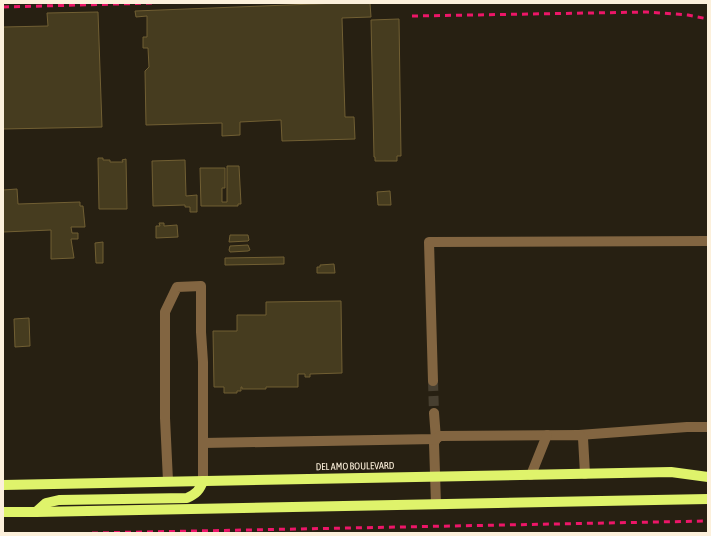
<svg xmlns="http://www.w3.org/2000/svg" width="711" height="536" font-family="'Asap Condensed',sans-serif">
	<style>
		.building { fill: #463c1f; stroke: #715f33 }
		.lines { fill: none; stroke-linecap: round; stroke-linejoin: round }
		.minor-tunnel { stroke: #473f30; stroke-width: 10; stroke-dasharray: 10 5; stroke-linecap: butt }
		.minor { stroke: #826541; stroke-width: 10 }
		.major { stroke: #dff36b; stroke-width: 10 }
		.rail { stroke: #ed1668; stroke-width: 3; stroke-dasharray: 6 5; stroke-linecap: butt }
		.labels { text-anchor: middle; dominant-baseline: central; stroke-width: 4; stroke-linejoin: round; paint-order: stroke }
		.street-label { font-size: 10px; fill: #fcf0db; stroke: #272012 }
	</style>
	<rect width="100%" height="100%" fill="#272012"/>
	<!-- building -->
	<g class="building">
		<path d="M339,3H370L371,17L342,18L345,117H354L355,139L282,141L281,120L240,122V135L222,136V123L146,125L145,71L149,67L148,48H143V37H147V16L136,17L135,11Z"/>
		<path d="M98,12L102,127L3,129V27L48,26L47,13Z"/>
		<path d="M399,19L401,156H397V161H375V157H374L371,20Z"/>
		<path d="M98,158H103V160H110V162H123L122,160L126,159L127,209H99Z"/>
		<path d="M185,160L186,196L197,195V212H190V207H185V205L153,206L152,161Z"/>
		<path d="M227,166H239L241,204H238V206H201L200,168H225V188H222V202H227Z"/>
		<path d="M17,189L18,204L80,202V206H83L85,227H71L72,233H78V239H71L74,258L51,259V230L3,232V190Z"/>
		<path d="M390,191L391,205H378L377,192Z"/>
		<path d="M159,223H164V226L177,225L178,237L156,238V226H160Z"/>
		<path d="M230,235H248L249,240L248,241L229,242Z"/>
		<path d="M103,242V263H96L95,243Z"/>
		<path d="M248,245L250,250L248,251L230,252L229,250L230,246Z"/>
		<path d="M284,257V264L225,265V258Z"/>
		<path d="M334,264L335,273H317V267H320V265Z"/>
		<path d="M341,301L342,373L310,374V377H305V374H298V387H266V389H242V387H241V391H237V393H224V387H214L213,331H237V315H266V302Z"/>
		<path d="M29,318L30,346L15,347L14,319Z"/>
	</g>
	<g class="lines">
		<!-- minor-tunnel -->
		<path class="minor-tunnel" d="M433,381L434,413"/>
		<!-- minor -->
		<g class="minor">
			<path d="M433,381L429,242L708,241"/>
			<path d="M434,413L436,439L434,443L436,504"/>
			<path d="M579,435L687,427H708"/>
			<path d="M203,443L436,439L440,436L579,435L583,438L585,474"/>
			<path d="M531,475L547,435"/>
			<path d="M168,481L165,418V312L177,287L201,286V332L203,362V481"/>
		</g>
		<!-- major -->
		<g class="major">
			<path d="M3,485L671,472L708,477"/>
			<path d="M3,512H36L708,499"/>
			<path d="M36,512L46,503L59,500L187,498C196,494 200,490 203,481"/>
		</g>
		<!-- rail -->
		<g class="rail">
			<path d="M3,7L155,3"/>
			<path d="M412,16L647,12L688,15L708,19"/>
			<path d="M92,533L708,521"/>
		</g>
	</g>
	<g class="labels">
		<!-- street labels -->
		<g class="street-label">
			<text transform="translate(355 466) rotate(-1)">DEL AMO BOULEVARD</text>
		</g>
	</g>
	<!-- border -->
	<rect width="711" height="536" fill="none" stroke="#fcf0db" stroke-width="8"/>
</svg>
